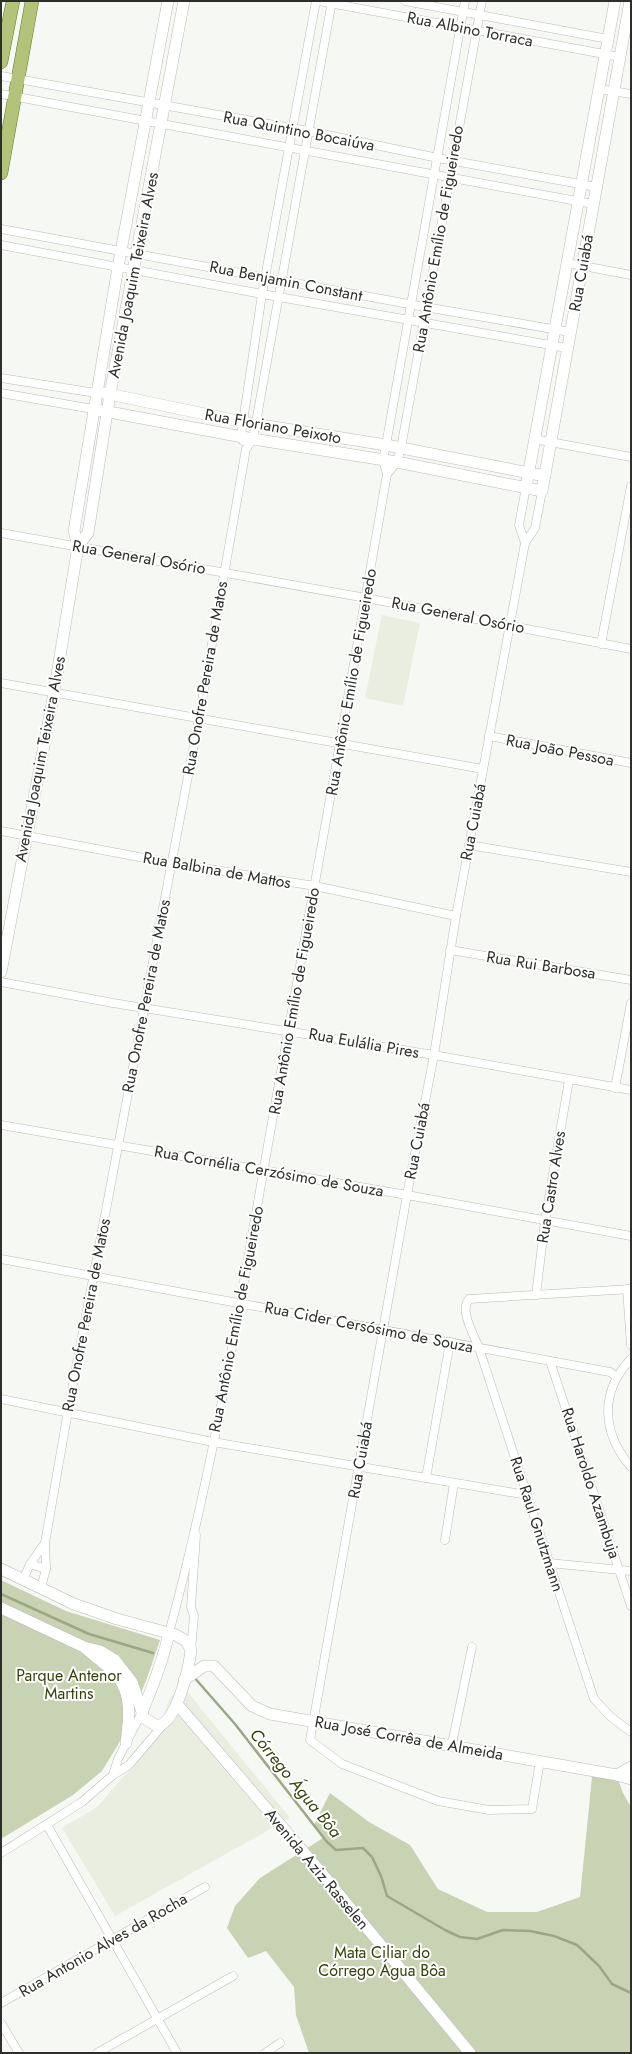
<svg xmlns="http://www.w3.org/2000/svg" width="632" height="2054" font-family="Jost,sans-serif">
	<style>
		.built { fill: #eaeee1 }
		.green { fill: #c8d3b3 }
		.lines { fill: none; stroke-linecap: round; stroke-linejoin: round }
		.stream { stroke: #9ca786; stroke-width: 2.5 }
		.street-casing { stroke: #babcb7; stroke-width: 9 }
		.secondary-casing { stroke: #babcb7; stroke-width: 12 }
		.primary-casing { stroke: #637625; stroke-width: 14 }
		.street { stroke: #fff; stroke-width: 8 }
		.secondary { stroke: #fff; stroke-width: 11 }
		.primary { stroke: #b3c47a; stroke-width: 13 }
		.labels { text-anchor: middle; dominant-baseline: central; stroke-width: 4; stroke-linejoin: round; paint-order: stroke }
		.street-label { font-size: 16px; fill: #2e2e2c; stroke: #fff }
		.park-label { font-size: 16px; fill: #35420a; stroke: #fff }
		.water-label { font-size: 17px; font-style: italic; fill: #37440d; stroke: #fff }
	</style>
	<rect width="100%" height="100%" fill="#f6f8f3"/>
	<!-- built -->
	<g class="built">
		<path d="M382,615L420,623L403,706L365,698Z"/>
		<path d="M182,1685L290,1818L115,1916L62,1828L97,1807L140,1758L159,1727L170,1698Z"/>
	</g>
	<!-- green -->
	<g class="green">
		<path d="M1,1580L66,1611L160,1640L146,1681L119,1743L102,1771L73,1795L1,1839Z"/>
		<path d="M592,1777L618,1779L623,1793L631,1807V2053H309L296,2015L294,1987L266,1951L248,1958L227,1928L235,1906L260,1878L323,1838L314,1825L330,1793L369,1822L410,1845L438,1889L487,1912H537L580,1897Z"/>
	</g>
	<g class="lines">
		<!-- stream -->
		<g class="stream">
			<path d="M1,1594L89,1634L153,1653"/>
			<path d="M193,1676L235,1724L327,1842L336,1850L363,1848L372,1857L381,1876L387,1896L445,1930L460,1937L477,1939L503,1930L530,1931L554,1936L577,1945L599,1966L612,1984L631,1993"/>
		</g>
		<!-- street casing -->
		<g class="street-casing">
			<g id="street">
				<path d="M319,1L620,57"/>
				<path d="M405,1L608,39"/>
				<path d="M1,76L308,131L438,158L596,187"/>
				<path d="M599,89L631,94"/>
				<path d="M1,94L593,204"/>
				<path d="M1,229L425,307L570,332"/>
				<path d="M1,245L262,294L567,348"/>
				<path d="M567,263L631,275"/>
				<path d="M1,378L96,393"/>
				<path d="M1,393L93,409"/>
				<path d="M534,439L631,457"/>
				<path d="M243,441L241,436L243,422L262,294L316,1"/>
				<path d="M387,474L397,462L401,448L482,1"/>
				<path d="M1,533L366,598L631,649"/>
				<path d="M525,543L519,525L526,487"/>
				<path d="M601,644L631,486"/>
				<path d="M1,683L483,769"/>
				<path d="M489,736L631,763"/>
				<path d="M1,831L171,863L315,886L456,916"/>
				<path d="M469,845L631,872"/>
				<path d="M450,950L631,980"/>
				<path d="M1,982L113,1003L434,1055L631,1090"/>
				<path d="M615,1088L631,1003"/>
				<path d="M1,1125L407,1195L631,1236"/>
				<path d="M1,1259L610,1372L617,1377"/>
				<path d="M627,1289L631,1345"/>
				<path d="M631,1289L469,1299C459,1310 474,1335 479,1348L594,1699L611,1717L631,1732"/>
				<path d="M536,1295L545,1221L569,1080"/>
				<path d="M631,1359C599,1392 602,1433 631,1467"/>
				<path d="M550,1361L631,1606"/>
				<path d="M1,1399L213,1442L527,1495"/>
				<path d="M426,1478L450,1342"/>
				<path d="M445,1540L454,1483"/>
				<path d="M549,1563L631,1571"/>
				<path d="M30,1564L46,1569"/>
				<path d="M23,1580L30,1564L45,1543"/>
				<path d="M41,1588L46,1569L45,1543L68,1411L199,718L246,449L253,439L332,1"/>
				<path d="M169,1633C213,1471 240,1304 269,1139C309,917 349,696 387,474L383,460L386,445L465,1"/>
				<path d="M191,1650L194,1616L191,1607L196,1535"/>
				<path d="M452,1744L472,1647"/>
				<path d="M540,1761L532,1809L489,1810L438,1801L342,1764L310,1740L407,1195L434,1055L456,916L525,543L535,528L542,491"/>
				<path d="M113,1775L118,1759L142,1712"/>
				<path d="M47,1825L177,2053"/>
				<path d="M1,1853L82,1802L113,1775L129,1765L162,1726"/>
				<path d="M1,2003L205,1887"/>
				<path d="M1,2023L19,2053"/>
				<path d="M97,2053L233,1976"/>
				<path d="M265,2053L280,2043"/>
			</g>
		</g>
		<!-- secondary casing -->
		<g class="secondary-casing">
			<g id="secondary">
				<path d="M104,393L243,422L386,445L545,476"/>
				<path d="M93,409L253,439L397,462L542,491L630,1"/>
				<path d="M526,487L615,1"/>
				<path d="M78,546L88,533L110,394L184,1"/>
				<path d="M1,972L54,693L78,546L74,531L118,267L168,1"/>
				<path d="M1,1569L74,1604L117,1619L176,1635L186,1641L191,1650C189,1668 177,1723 157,1726L144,1718L132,1682L115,1660L100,1651L84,1647L1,1608"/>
				<path d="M86,1649C96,1657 107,1665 116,1675C133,1693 129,1721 126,1743"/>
				<path d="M184,1680L204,1666H214L252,1706L270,1714L617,1775L631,1779"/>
				<path d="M177,1704L319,1870L470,2053"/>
				<path d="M142,1712C153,1686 163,1661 169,1633"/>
				<path d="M617,1775L631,1767"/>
			</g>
		</g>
		<!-- primary casing -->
		<g class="primary-casing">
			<g id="primary">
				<path d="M1,62L13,1"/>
				<path d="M1,173L32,1"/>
			</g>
		</g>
		<!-- street -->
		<use href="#street" class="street"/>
		<!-- secondary -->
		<use href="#secondary" class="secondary"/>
		<!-- primary -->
		<use href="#primary" class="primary"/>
	</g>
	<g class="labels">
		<!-- street labels -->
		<g class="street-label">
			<text transform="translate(470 29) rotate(11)">Rua Albino Torraca</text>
			<text transform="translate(299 131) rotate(11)">Rua Quintino Bocaiúva</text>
			<text transform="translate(438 239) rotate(-80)">Rua Antônio Emílio de Figueiredo</text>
			<text transform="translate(581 273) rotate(-80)">Rua Cuiabá</text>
			<text transform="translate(133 275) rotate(-79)">Avenida Joaquim Teixeira Alves</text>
			<text transform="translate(286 281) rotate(11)">Rua Benjamin Constant</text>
			<text transform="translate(273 426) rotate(10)">Rua Floriano Peixoto</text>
			<text transform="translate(139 557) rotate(10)">Rua General Osório</text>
			<text transform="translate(458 615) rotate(11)">Rua General Osório</text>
			<text transform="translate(205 678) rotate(-80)">Rua Onofre Pereira de Matos</text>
			<text transform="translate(351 682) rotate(-80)">Rua Antônio Emílio de Figueiredo</text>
			<text transform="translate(560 750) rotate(11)">Rua João Pessoa</text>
			<text transform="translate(40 759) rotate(-79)">Avenida Joaquim Teixeira Alves</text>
			<text transform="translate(473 822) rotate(-79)">Rua Cuiabá</text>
			<text transform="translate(217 870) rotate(10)">Rua Balbina de Mattos</text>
			<text transform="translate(541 965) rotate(9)">Rua Rui Barbosa</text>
			<text transform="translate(146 996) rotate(-79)">Rua Onofre Pereira de Matos</text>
			<text transform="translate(294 1001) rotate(-80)">Rua Antônio Emílio de Figueiredo</text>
			<text transform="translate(364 1043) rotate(10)">Rua Eulália Pires</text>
			<text transform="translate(417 1141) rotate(-79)">Rua Cuiabá</text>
			<text transform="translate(269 1171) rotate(10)">Rua Cornélia Cerzósimo de Souza</text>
			<text transform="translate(551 1187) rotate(-81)">Rua Castro Alves</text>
			<text transform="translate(86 1315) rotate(-79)">Rua Onofre Pereira de Matos</text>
			<text transform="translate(236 1319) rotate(-79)">Rua Antônio Emílio de Figueiredo</text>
			<text transform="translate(369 1327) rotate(11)">Rua Cider Cersósimo de Souza</text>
			<text transform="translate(360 1460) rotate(-80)">Rua Cuiabá</text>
			<text transform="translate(591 1483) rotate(72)">Rua Haroldo Azambuja</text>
			<text transform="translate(537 1524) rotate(72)">Rua Raul Gnutzmann</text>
			<text transform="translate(409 1738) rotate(10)">Rua José Corrêa de Almeida</text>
			<text transform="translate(317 1869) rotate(50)">Avenida Aziz Rasselen</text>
			<text transform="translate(103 1945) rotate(-30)">Rua Antonio Alves da Rocha</text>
		</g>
		<!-- park labels -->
		<g class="park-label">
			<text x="69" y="1675">Parque Antenor<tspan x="69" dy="18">Martins</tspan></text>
			<text x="382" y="1952">Mata Ciliar do<tspan x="382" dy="18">Córrego Água Bôa</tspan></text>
		</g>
		<!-- water labels -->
		<g class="water-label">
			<text transform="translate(296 1783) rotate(51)">Córrego Água Bôa</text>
		</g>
	</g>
	<!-- border -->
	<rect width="632" height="2054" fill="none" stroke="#2e2e2c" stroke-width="4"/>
</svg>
